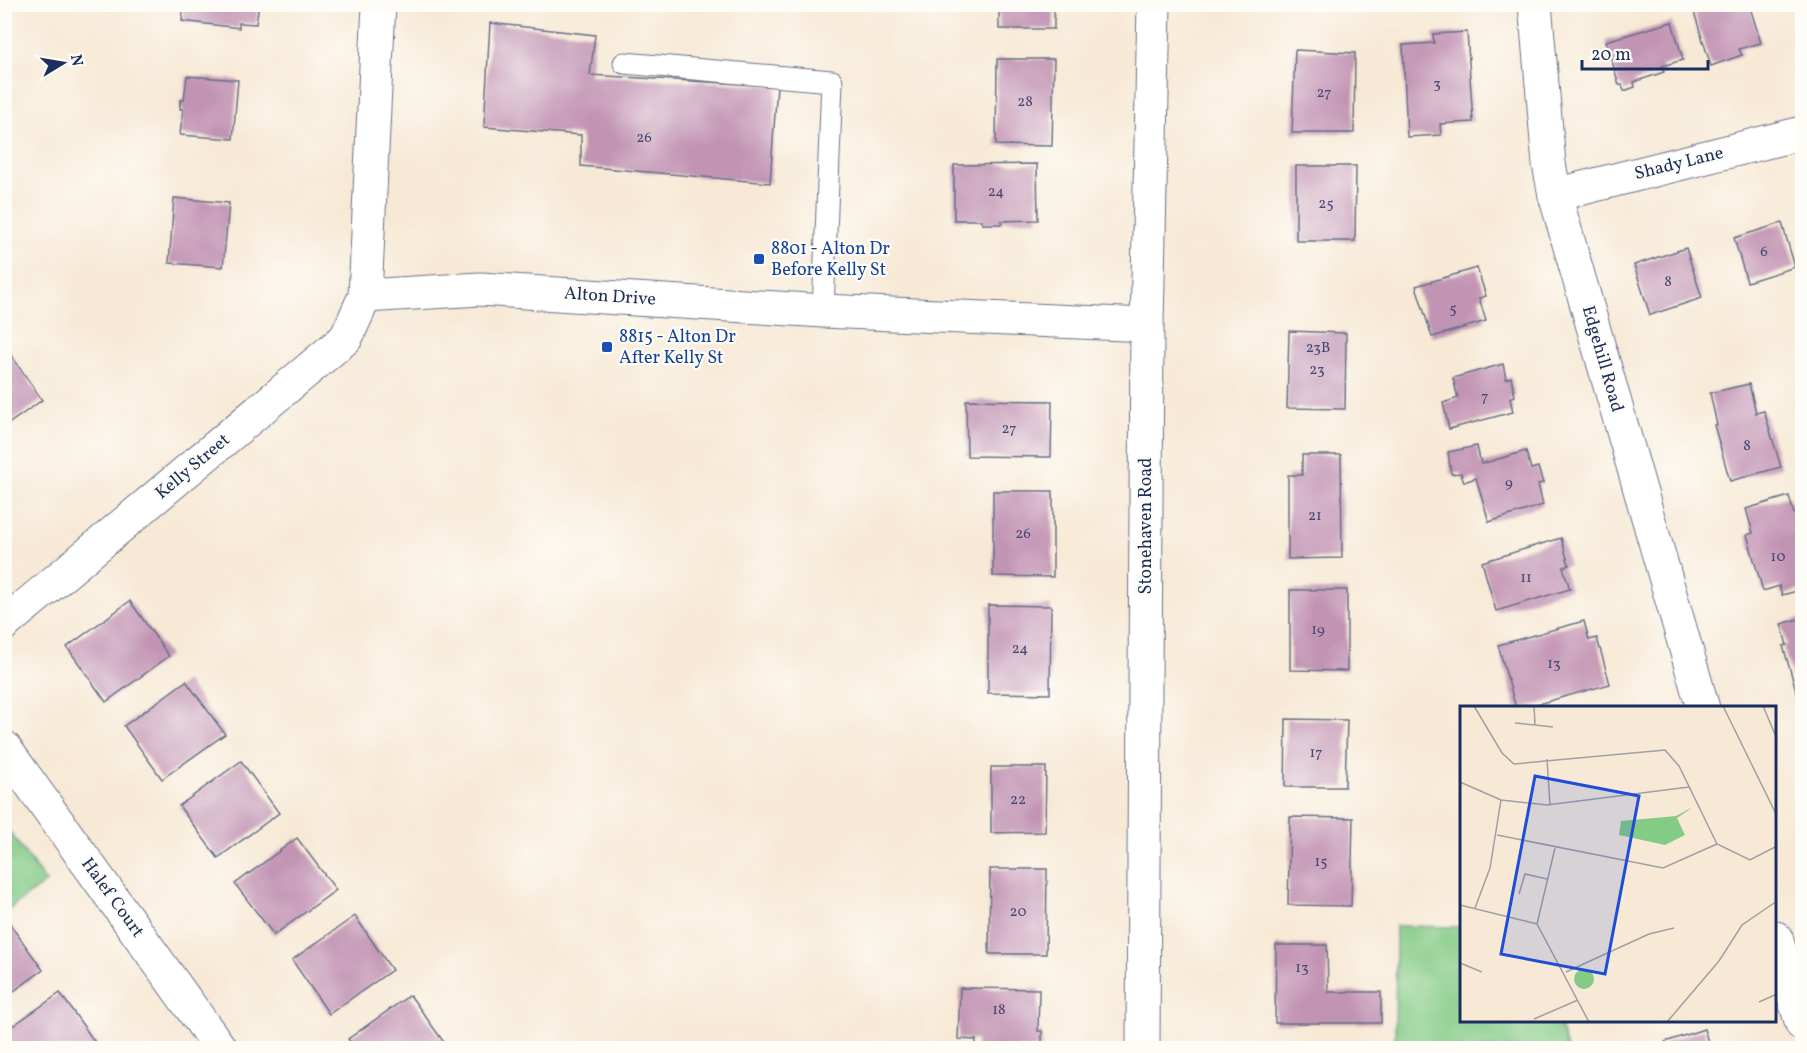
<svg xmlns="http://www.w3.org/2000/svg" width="1807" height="1053" font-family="Vollkorn,serif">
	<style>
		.green { fill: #84cb86; stroke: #507d72; stroke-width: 1.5 }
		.building { fill: #c294b4 }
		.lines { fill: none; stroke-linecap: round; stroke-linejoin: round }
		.lane-casing { stroke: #687088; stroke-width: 23 }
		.street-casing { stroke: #687088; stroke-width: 35 }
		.lane { stroke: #fff; stroke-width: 21 }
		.street { stroke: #fff; stroke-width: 33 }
		.transit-dot { fill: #1a4fb4; stroke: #fdfcf7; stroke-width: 2 }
		.labels { text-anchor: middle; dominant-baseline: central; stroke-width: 4.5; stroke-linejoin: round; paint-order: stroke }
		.number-label { font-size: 15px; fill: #454874 }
		.street-label { font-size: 18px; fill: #1b2f5e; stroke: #fdfcf7 }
		.transit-label { font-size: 18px; fill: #164399; stroke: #fdfcf7; text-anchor: start }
		.inset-road { fill: none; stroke: #9f9fa5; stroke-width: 1.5 }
		.view { fill: #1d4ed8; fill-opacity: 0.15; stroke: #1d4ed8; stroke-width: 3 }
		.inset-edge { fill: none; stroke: #1b2f5e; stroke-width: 3 }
	</style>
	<rect width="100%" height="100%" fill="#fdfcf7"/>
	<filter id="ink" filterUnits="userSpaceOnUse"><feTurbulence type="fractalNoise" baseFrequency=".0167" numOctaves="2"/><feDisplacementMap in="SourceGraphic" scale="12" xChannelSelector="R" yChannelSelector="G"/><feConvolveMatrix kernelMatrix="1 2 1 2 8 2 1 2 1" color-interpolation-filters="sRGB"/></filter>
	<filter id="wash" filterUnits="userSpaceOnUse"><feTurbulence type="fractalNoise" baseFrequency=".008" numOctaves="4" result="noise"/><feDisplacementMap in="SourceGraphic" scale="24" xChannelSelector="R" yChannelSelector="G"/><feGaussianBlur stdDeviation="1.35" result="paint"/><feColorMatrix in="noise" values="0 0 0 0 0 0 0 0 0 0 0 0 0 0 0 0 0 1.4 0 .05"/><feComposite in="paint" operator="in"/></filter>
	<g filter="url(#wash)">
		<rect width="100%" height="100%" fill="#f7e9d5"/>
		<!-- green -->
		<g class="green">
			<path d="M4,824L46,882L5,912H4Z"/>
			<path d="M1396,926L1462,927V1022H1559L1567,1048H1395Z"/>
		</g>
		<g id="blocks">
			<!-- building -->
			<g class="building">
				<path d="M184,4H259L256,24L239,23V28L182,21Z"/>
				<rect x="999" y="4" width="55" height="25"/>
				<path d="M1707,4H1749L1761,43L1739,49L1742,55L1711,66L1693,9Z"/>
				<path d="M1672,22L1683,60L1662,66L1664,72L1634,82L1635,87L1624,91L1622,85H1619L1606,41Z"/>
				<path d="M490,23L595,35L590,75L777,86L770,183L581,166V135L484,127Z"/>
				<path d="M1467,32L1473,122L1440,124L1441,135L1407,137L1403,45L1434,43L1433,34Z"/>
				<path d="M1295,50L1355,53L1354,133H1292Z"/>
				<path d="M997,59H1054L1052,146L996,145Z"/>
				<path d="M187,76L238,80L233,139L180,135L183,109H180V100H184Z"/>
				<path d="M1037,164L1038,220L1001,221L1002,224H982V220H954V165Z"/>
				<path d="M1296,166H1356L1355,241H1296Z"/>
				<path d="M174,198L229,203L223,267L169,263Z"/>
				<path d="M1782,223L1795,267L1747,282L1734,238Z"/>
				<path d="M1686,248L1702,298L1650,315L1634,265Z"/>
				<path d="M1477,268L1486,296L1479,298L1486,321L1432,337L1416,286Z"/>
				<path d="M1289,331L1346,333L1345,409L1287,408Z"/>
				<path d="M4,345L42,400L4,427Z"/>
				<path d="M1503,364L1506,379L1511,377L1515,396L1510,398L1513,412L1449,429L1443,403L1458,398L1453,378Z"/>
				<path d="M1749,384L1756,413L1764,411L1781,467L1730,481L1714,425H1717L1710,393Z"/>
				<path d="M966,400L1052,401L1051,457L967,456Z"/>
				<path d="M1477,446L1481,464L1526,451L1531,469L1538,467L1543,483L1538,484L1543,505L1489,522L1476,478L1464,482L1461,473L1451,474L1448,452Z"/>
				<path d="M1302,455H1341L1342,558L1288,559V475H1302Z"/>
				<path d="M993,491H1053V577L993,576Z"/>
				<path d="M1789,496L1794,514L1798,512L1802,526V578L1798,579L1801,590L1782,595L1779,586L1763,591L1747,535L1753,533L1746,509Z"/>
				<path d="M1561,538L1569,565L1563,567L1570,589L1496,611L1482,562Z"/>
				<path d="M1290,590H1347V671L1290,670Z"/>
				<path d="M130,601L169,656L106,702L67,647Z"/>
				<path d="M988,605L1051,606L1050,694L988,693Z"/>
				<path d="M1802,618V698L1799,700L1783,646L1787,645L1781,624Z"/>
				<path d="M1584,621L1589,640L1597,638L1610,684L1524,708H1516L1498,645Z"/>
				<path d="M186,681L225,734L162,779L124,726Z"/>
				<path d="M1286,719L1347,720L1345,787H1285Z"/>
				<path d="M241,761L279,813L218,858L179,806Z"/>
				<path d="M991,767H1046L1045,832L991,833Z"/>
				<path d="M1290,817L1353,818L1351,906L1288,905Z"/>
				<path d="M297,838L336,890L274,935L235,884Z"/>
				<path d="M990,869H1047L1046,954H989Z"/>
				<path d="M4,916L43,970L4,998Z"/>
				<path d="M355,916L392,970L329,1014L292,960Z"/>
				<path d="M1276,945H1327L1328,992H1381V1023H1275Z"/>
				<path d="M960,988L1039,989L1038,1031H1042V1048H976V1040L958,1039Z"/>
				<path d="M60,993L99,1048H4V1032Z"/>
				<path d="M410,995L448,1048H355L348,1039Z"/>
				<path d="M1704,1029L1710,1048H1667L1665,1042Z"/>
			</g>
		</g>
	</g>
	<g filter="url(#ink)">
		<use href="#blocks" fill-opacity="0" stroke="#687088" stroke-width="1.5"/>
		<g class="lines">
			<!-- lane casing -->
			<g class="lane-casing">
				<path id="lane" d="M624,63L832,81L823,311"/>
			</g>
			<!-- street casing -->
			<g class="street-casing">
				<g id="street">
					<path d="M1535,4L1549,164L1555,195L1703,708"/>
					<path d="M1555,195L1802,133"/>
					<path d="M365,296L480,289L823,311L1147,325"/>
					<path d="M4,624L346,338L365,296L379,4"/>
					<path d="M4,747L220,1048"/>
					<path d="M1776,938L1802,1024"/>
					<path d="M1143,1048L1147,325L1154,4"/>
				</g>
			</g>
			<!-- lane -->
			<use href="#lane" class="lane"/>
			<!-- street -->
			<use href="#street" class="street"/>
		</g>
	</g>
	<!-- markers -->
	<g class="transit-dot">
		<rect x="753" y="253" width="12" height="12" rx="3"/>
		<rect x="601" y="341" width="12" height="12" rx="3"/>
	</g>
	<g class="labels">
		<!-- number labels -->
		<g class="number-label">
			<text x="1437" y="84">3</text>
			<text x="1324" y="93">27</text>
			<text x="1025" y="102">28</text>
			<text x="644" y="138">26</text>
			<text x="996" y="192">24</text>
			<text x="1326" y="204">25</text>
			<text x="1764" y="252">6</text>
			<text x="1668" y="282">8</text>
			<text x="1453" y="309">5</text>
			<text x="1318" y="348">23B</text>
			<text x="1317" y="370">23</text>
			<text x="1485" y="397">7</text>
			<text x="1009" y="429">27</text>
			<text x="1747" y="446">8</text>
			<text x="1509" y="483">9</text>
			<text x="1315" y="516">21</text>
			<text x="1023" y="534">26</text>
			<text x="1778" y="557">10</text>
			<text x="1526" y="578">11</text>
			<text x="1318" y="630">19</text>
			<text x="1020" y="649">24</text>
			<text x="1554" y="664">13</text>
			<text x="1316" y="753">17</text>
			<text x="1018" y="800">22</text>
			<text x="1321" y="862">15</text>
			<text x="1018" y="912">20</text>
			<text x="1302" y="968">13</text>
			<text x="999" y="1010">18</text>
		</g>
		<!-- street labels -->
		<g class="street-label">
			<text transform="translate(1679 164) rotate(-14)">Shady Lane</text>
			<text transform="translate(610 297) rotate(4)">Alton Drive</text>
			<text transform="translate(1602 359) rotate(74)">Edgehill Road</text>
			<text transform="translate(193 467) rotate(-40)">Kelly Street</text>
			<text transform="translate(1146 526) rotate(-90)">Stonehaven Road</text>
			<text transform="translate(112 898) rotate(54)">Halef Court</text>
		</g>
		<!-- transit labels -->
		<g class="transit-label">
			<text x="771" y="249">8801 - Alton Dr<tspan x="771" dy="21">Before Kelly St</tspan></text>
			<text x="619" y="337">8815 - Alton Dr<tspan x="619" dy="21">After Kelly St</tspan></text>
		</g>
	</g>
	<!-- overview -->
	<g transform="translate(1460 706)">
		<rect width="316" height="316" fill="#f7e9d5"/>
		<path d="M233,101L217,112L225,129L205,139L159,129L161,115L216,110ZM114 273a10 10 0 1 1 20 0a10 10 0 1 1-20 0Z" fill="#84cb86"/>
		<path class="inset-road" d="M14,0L42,47L54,58L205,44L219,60L257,138L290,154L317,140M263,0L317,110M303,0L317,33M55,17L75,19L74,0M75,19L93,21M87,53L90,99M0,76L41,94L87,99L229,81M37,129L203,162L257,138M59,188L65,168L87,173M0,199L77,218M15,202L30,162L41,94M77,218L129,316M77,218L95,142M0,257L22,266M106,266L189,228L214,222M299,296L317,288M74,313L118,294M207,316L259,255L282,219L317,195"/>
		<path class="view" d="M75,70L179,90L145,268L41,248Z"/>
		<rect width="316" height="316" class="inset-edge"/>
	</g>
	<!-- margin -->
	<rect width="1807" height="1053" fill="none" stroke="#fdfcf7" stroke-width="24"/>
	<!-- north arrow -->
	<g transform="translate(63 63) rotate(79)" stroke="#fdfcf7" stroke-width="4.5" paint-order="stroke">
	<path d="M0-4.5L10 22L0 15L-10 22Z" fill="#1b2f5e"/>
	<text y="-9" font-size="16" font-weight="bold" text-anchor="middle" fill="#1b2f5e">N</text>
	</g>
	<!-- scale -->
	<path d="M1582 60v9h126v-9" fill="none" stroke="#1b2f5e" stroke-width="3"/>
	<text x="1591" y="60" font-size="18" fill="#1b2f5e" stroke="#fdfcf7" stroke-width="4.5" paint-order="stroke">20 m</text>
</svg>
